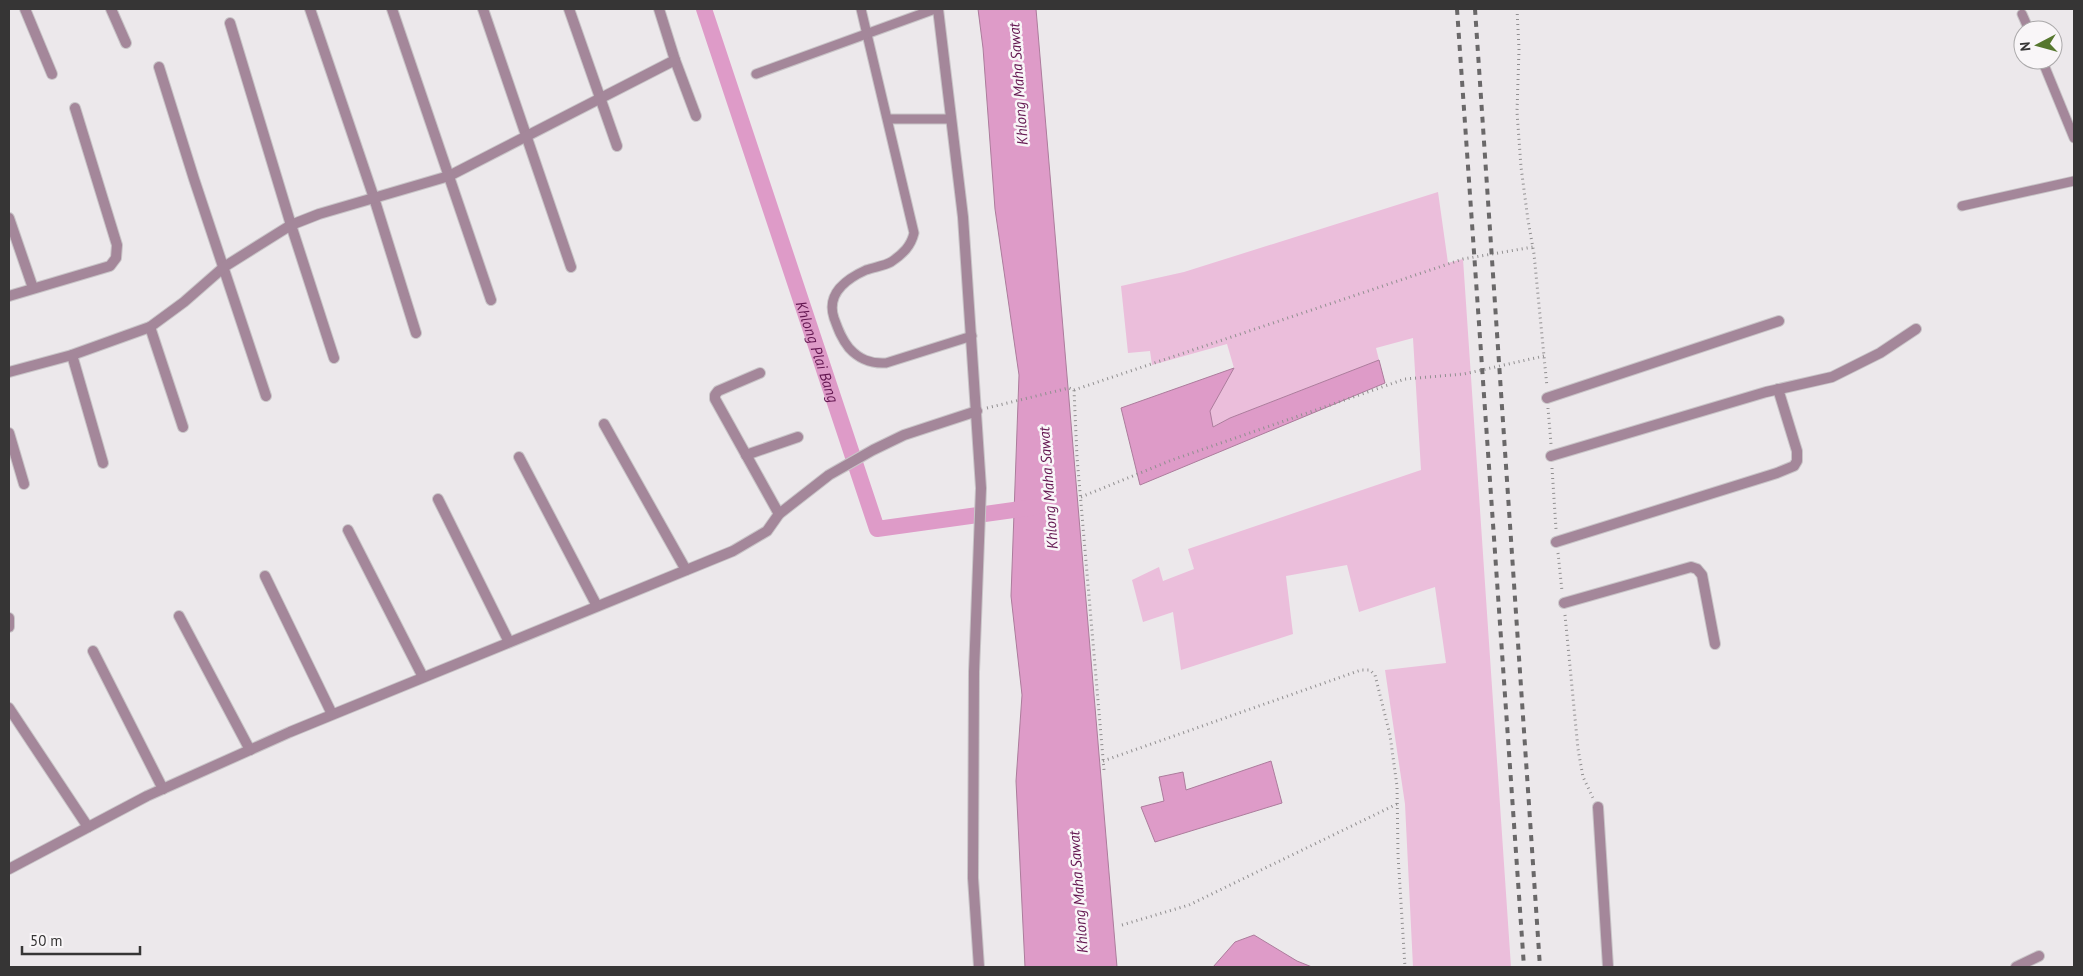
<svg xmlns="http://www.w3.org/2000/svg" width="2083" height="976" font-family="'PT Sans',sans-serif">
	<style>
		.green { fill: #ebbedb }
		.water { fill: #de9bc8; stroke: #ac7c9c }
		.lines { fill: none; stroke-linecap: round; stroke-linejoin: round }
		.canal { stroke: #de9bc8; stroke-width: 16 }
		.service-casing { stroke: #c8c4c7; stroke-width: 11 }
		.minor-casing { stroke: #c8c4c7; stroke-width: 12 }
		.tertiary-casing { stroke: #c8c4c7; stroke-width: 12 }
		.path { stroke: #918f90; stroke-width: 3; stroke-dasharray: 1 4; stroke-linecap: butt }
		.service { stroke: #a4879a; stroke-width: 9 }
		.minor { stroke: #a4879a; stroke-width: 10 }
		.tertiary { stroke: #a4879a; stroke-width: 10 }
		.rail { stroke: #6a6869; stroke-width: 4; stroke-dasharray: 6 6; stroke-linecap: butt }
		.labels { text-anchor: middle; dominant-baseline: central; stroke-width: 5; stroke-linejoin: round; paint-order: stroke }
		.water-label { font-size: 15px; font-style: italic; fill: #631650; stroke: #f9f6f8 }
	</style>
	<rect width="100%" height="100%" fill="#ece8eb"/>
	<!-- green -->
	<path class="green" d="M1438,192L1448,263L1463,259L1511,967H1413L1405,804L1385,670L1446,663L1435,587L1359,612L1347,565L1286,576L1293,634L1181,670L1173,612L1143,622L1132,580L1159,567L1163,581L1194,569L1188,549L1421,470L1413,338L1376,348L1379,360L1230,418L1212,427L1209,411L1234,368L1227,344L1152,365L1150,351L1128,353L1121,286L1184,272Z"/>
	<!-- water -->
	<g class="water">
		<path d="M978,9H1036L1117,967H1025L1016,781L1022,695L1011,596L1019,375L995,209L983,48Z"/>
		<path d="M1379,360L1385,383L1140,485L1121,408L1234,368L1210,411L1213,427L1230,418Z"/>
		<path d="M1271,761L1282,803L1155,842L1141,807L1164,801L1159,777L1183,772L1186,790Z"/>
		<path d="M1254,935L1297,961L1312,967H1213L1235,942Z"/>
	</g>
	<g class="lines">
		<!-- canal -->
		<path class="canal" id="s1" d="M704,9L877,529L1035,507"/>
		<!-- service casing -->
		<g class="service-casing">
			<g id="service">
				<path d="M861,9L914,233C911,246 903,254 891,262C884,266 874,267 866,270C846,279 826,294 834,318C838,329 841,338 849,348C859,359 870,364 886,363L972,336"/>
				<path d="M2022,14L2029,30"/>
				<path d="M2042,60L2074,138"/>
				<path d="M756,74L935,9"/>
				<path d="M888,119H951"/>
				<path d="M1962,206L2074,181"/>
			</g>
		</g>
		<!-- minor casing -->
		<g class="minor-casing">
			<g id="minor">
				<path d="M25,9L52,74"/>
				<path d="M111,9L126,43"/>
				<path d="M310,9L374,198L416,333"/>
				<path d="M392,9L491,300"/>
				<path d="M483,9L571,267"/>
				<path d="M569,9L617,146"/>
				<path d="M659,9L675,60L696,116"/>
				<path d="M230,23L291,225L334,358"/>
				<path d="M159,67L194,179L266,396"/>
				<path d="M9,218L33,288"/>
				<path d="M9,296L110,266L116,258L117,245L75,108"/>
				<path d="M150,327L183,427"/>
				<path d="M72,355L103,463"/>
				<path d="M9,372L72,355L150,327L184,302L224,267L291,225L319,214L449,176L675,60"/>
				<path d="M760,373L718,391L715,395V399L779,514"/>
				<path d="M1547,398L1779,321"/>
				<path d="M604,424L686,570"/>
				<path d="M9,433L24,484"/>
				<path d="M746,455L798,437"/>
				<path d="M1551,456L1766,392L1832,377L1880,353L1916,329"/>
				<path d="M519,457L597,606"/>
				<path d="M438,499L509,642"/>
				<path d="M348,530L423,677"/>
				<path d="M1556,542L1777,473L1794,466L1797,461V451L1778,389"/>
				<path d="M265,576L332,714"/>
				<path d="M1564,603L1691,567L1697,569L1702,575L1715,644"/>
				<path d="M179,616L250,750"/>
				<path d="M9,618V627"/>
				<path d="M93,651L163,789"/>
				<path d="M9,708L88,827"/>
				<path d="M1598,807L1608,967"/>
				<path d="M9,869L147,796L290,732L733,551L767,531L779,514L829,475L873,450L904,435L977,411"/>
				<path d="M2016,967L2039,956"/>
			</g>
		</g>
		<!-- tertiary casing -->
		<g class="tertiary-casing">
			<path id="tertiary" d="M938,9L963,217L981,488L974,672L973,878L979,967"/>
		</g>
		<!-- path -->
		<g class="path">
			<path d="M1517,9L1519,49L1517,112L1521,167L1528,220L1534,254L1547,387"/>
			<path d="M1074,390L1463,259L1533,247"/>
			<path d="M987,408L1069,388L1074,390L1077,457L1104,770"/>
			<path d="M1548,408L1551,444"/>
			<path d="M1552,468L1556,529"/>
			<path d="M1081,497L1172,460L1405,379L1464,374L1544,356"/>
			<path d="M1558,553L1562,591"/>
			<path d="M1565,615L1578,749L1583,777L1593,798"/>
			<path d="M1103,761L1361,670H1370L1375,675L1390,735L1397,786L1398,855L1405,967"/>
			<path d="M1122,925L1189,905L1397,804"/>
		</g>
		<!-- service -->
		<use href="#service" class="service"/>
		<!-- minor -->
		<use href="#minor" class="minor"/>
		<!-- tertiary -->
		<use href="#tertiary" class="tertiary"/>
		<!-- rail -->
		<g class="rail">
			<path d="M1457,9L1524,967"/>
			<path d="M1475,9L1540,967"/>
		</g>
	</g>
	<g class="labels">
		<!-- water labels -->
		<g class="water-label">
			<text transform="translate(1018 84) rotate(-94)">Khlong Maha Sawat</text>
			<text stroke="none"><textPath href="#s1" startOffset="361">Khlong Plai Bang</textPath></text>
			<text transform="translate(1048 488) rotate(-94)">Khlong Maha Sawat</text>
			<text transform="translate(1078 892) rotate(-94)">Khlong Maha Sawat</text>
		</g>
	</g>
	<!-- border -->
	<rect width="2083" height="976" fill="none" stroke="#363535" stroke-width="20"/>
	<!-- north arrow -->
	<g transform="translate(2038 45) rotate(264)"><circle r="24" fill="#f9f6f8" stroke="#aba9aa"/>
	<path d="M0-4L9 19L0 12L-9 19Z" fill="#56772e"/>
	<text y="-8" font-size="14" font-weight="bold" text-anchor="middle" fill="#363535">N</text>
	</g>
	<!-- scale -->
	<path d="M22 946v8h118v-8" fill="none" stroke="#363535" stroke-width="2.5"/>
	<text x="30" y="946" font-size="15" fill="#363535" stroke="#f9f6f8" stroke-width="4" paint-order="stroke">50 m</text>
</svg>
